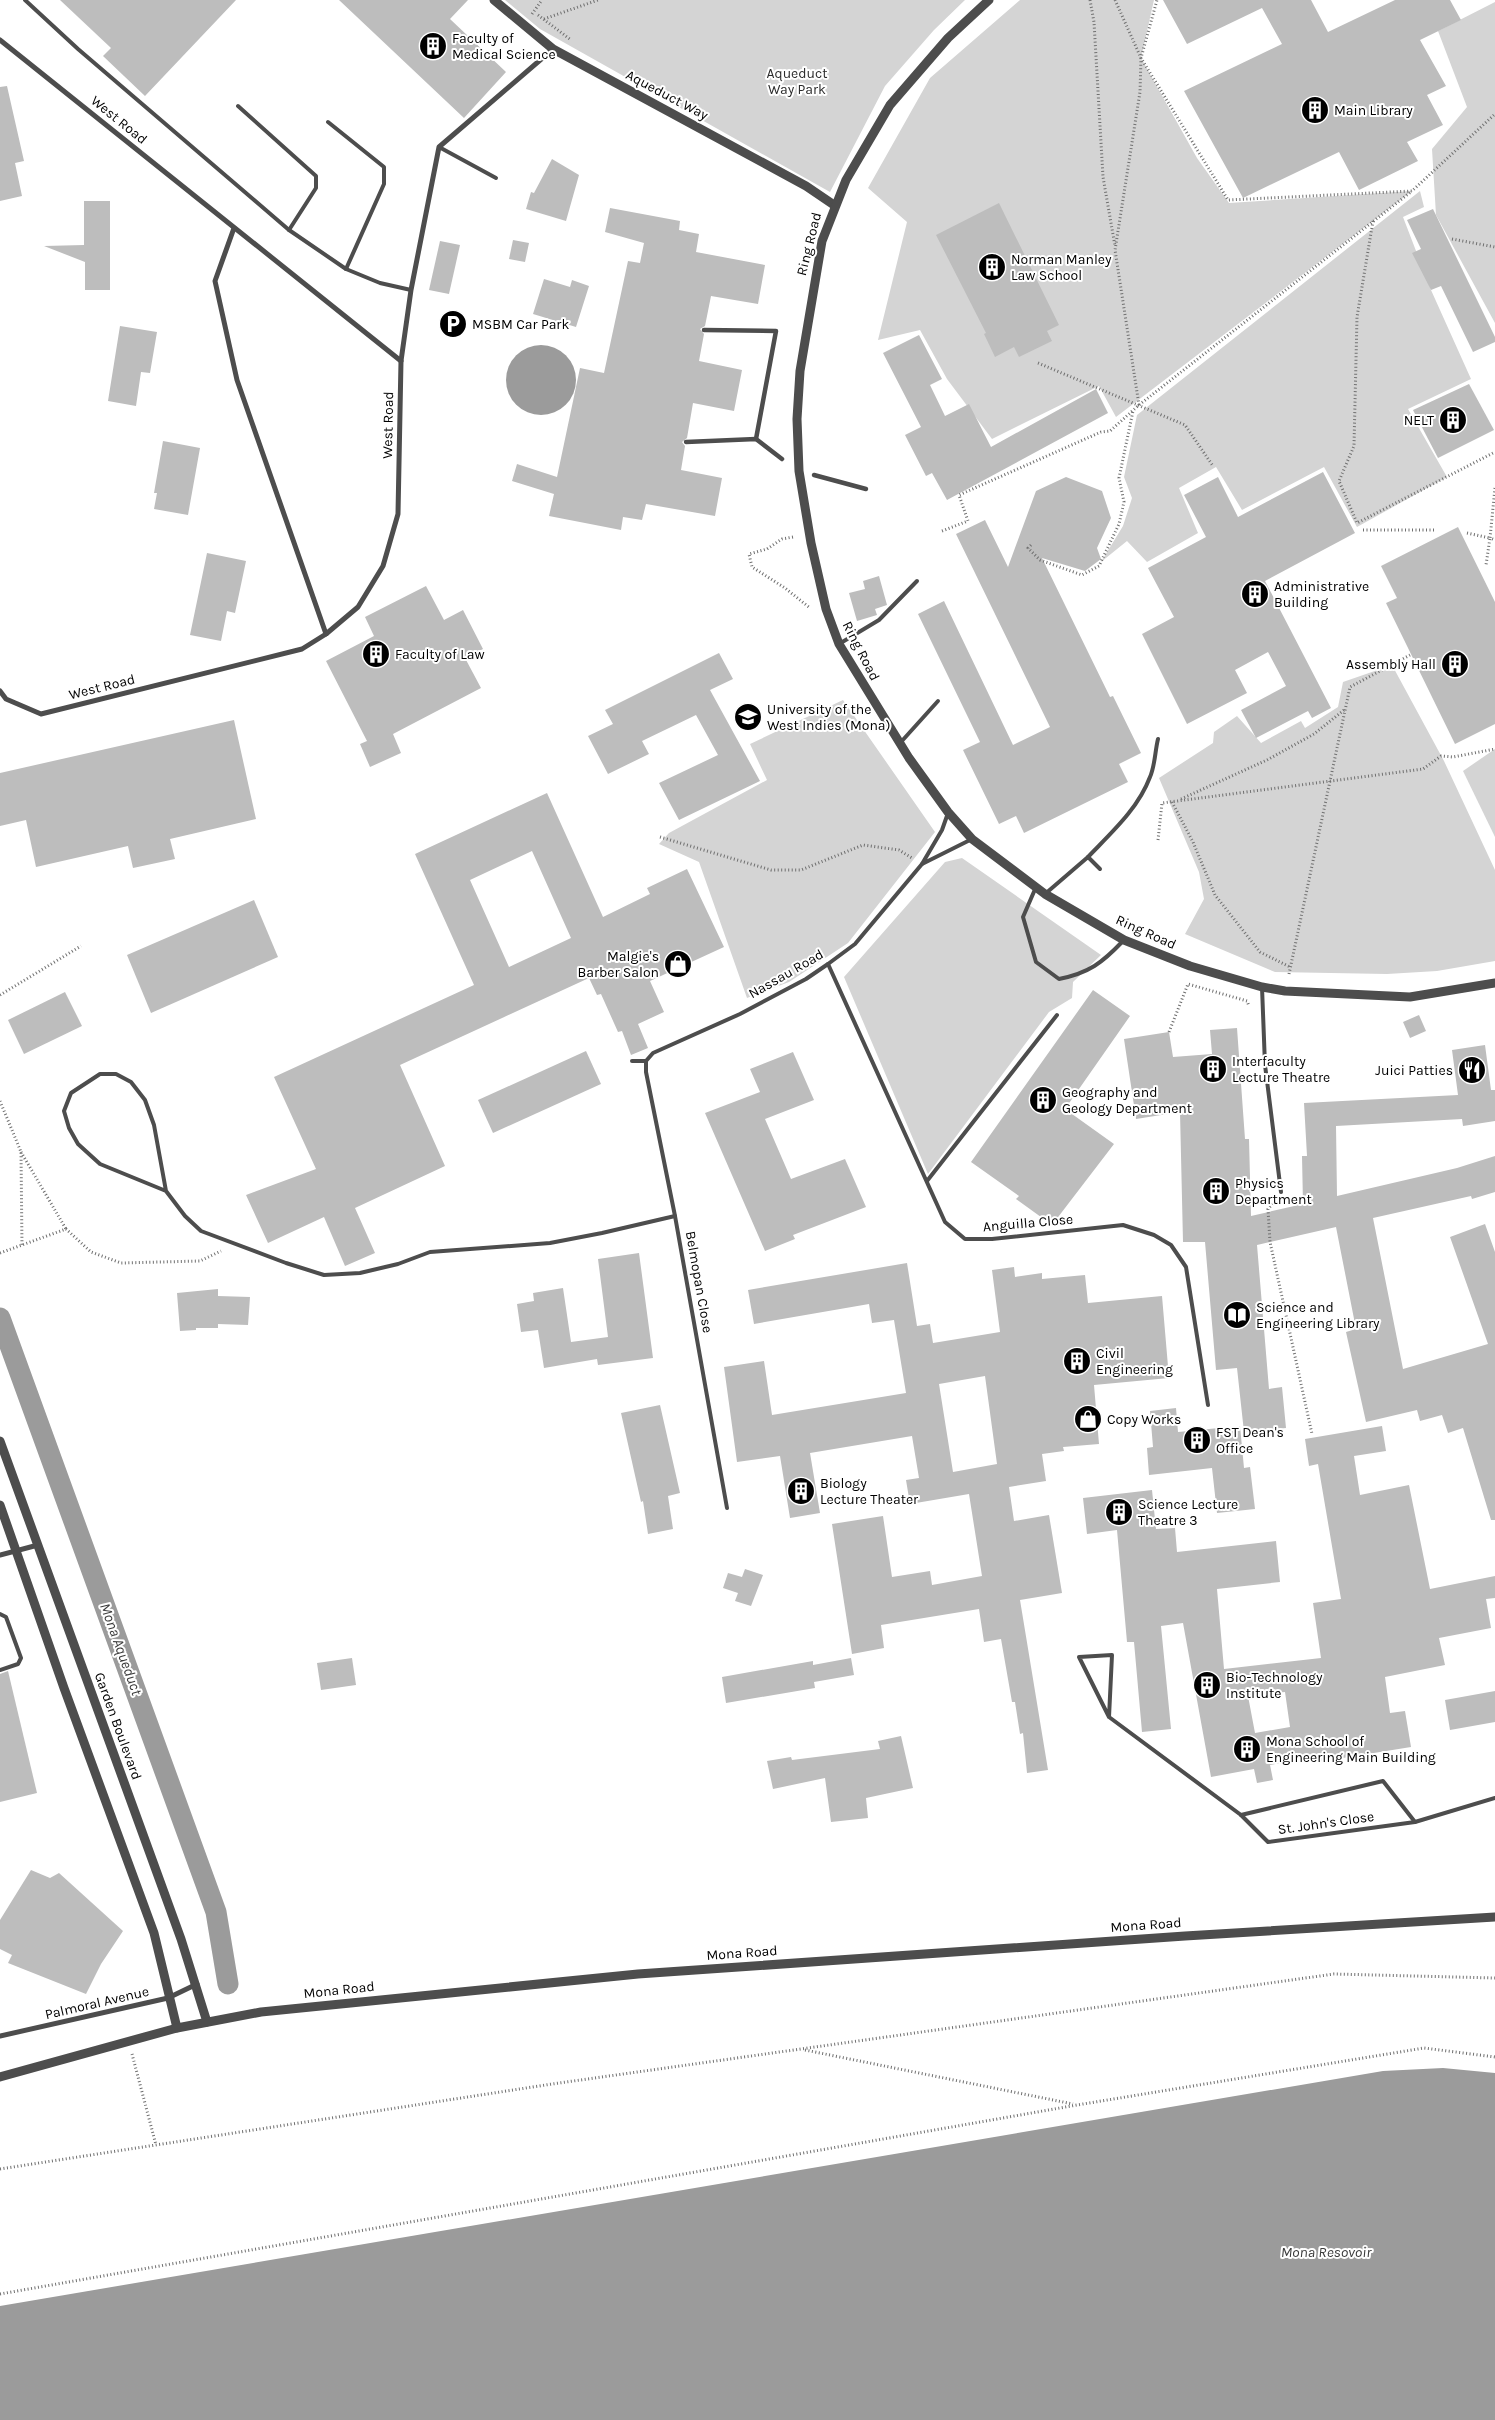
<svg xmlns="http://www.w3.org/2000/svg" width="1495" height="2420" font-family="Karla,sans-serif">
	<style>
		.green { fill: #d4d4d4 }
		.water { fill: #9b9b9b }
		.lines { fill: none; stroke-linecap: round; stroke-linejoin: round }
		.canal { stroke: #9b9b9b; stroke-width: 21 }
		.building { fill: #bdbdbd; fill-rule: evenodd }
		.path { stroke: #6f6f6f; stroke-width: 3; stroke-dasharray: 1 2.5; stroke-linecap: butt }
		.service { stroke: #4d4d4d; stroke-width: 4 }
		.pedestrian { stroke: #4d4d4d; stroke-width: 4.5 }
		.minor { stroke: #4d4d4d; stroke-width: 5 }
		.tertiary { stroke: #4d4d4d; stroke-width: 9 }
		.labels { text-anchor: middle; dominant-baseline: central; stroke-width: 4; stroke-linejoin: round; paint-order: stroke }
		.poi-label { font-size: 14px; fill: #000; stroke: #fff; text-anchor: start }
		.park-label { font-size: 14px; fill: #2b2b2b; stroke: #fff }
		.street-label { font-size: 14px; fill: #000; stroke: #fff }
		.water-label { font-size: 15px; font-style: italic; fill: #3c3c3c; stroke: #fff }
	</style>
	<rect width="100%" height="100%" fill="#fff"/>
	<!-- green -->
	<g class="green">
		<path d="M505,0H965L934,30L885,86L830,192L540,29Z"/>
		<path d="M1020,0H1154L1141,58L1197,158L1229,203L1412,191L1116,417L1099,386L992,439L947,379L920,330L878,340L907,222L868,188L930,78Z"/>
		<path d="M1495,2V323L1436,215L1432,149L1467,107L1438,31Z"/>
		<path d="M1420,191L1424,207L1403,217L1431,290L1471,379L1408,409L1447,477L1357,527L1324,467L1242,510L1216,467L1179,488L1198,533L1147,562L1127,541L1101,562L1123,526L1132,498L1124,477L1137,415Z"/>
		<path d="M1392,665L1444,761L1495,870V961L1437,971L1387,974L1275,972L1185,934L1204,899L1199,872L1159,778L1213,743L1214,732L1237,716L1261,743L1301,721L1305,728L1338,707L1343,682Z"/>
		<path d="M843,700L935,832L848,943L789,982L747,998L699,862L659,844L669,833L767,780L750,744Z"/>
		<path d="M1495,749V837L1463,771Z"/>
		<path d="M962,858L1101,955L1073,982L1072,998L1049,1012L928,1174L844,977L945,862Z"/>
	</g>
	<!-- water -->
	<g class="water">
		<circle cx="541" cy="380" r="35"/>
		<path d="M1443,2068L1495,2073V2420H0V2306L1383,2071Z"/>
	</g>
	<g class="lines">
		<!-- canal -->
		<path class="canal" d="M0,1318L216,1912L228,1984"/>
	</g>
	<!-- building -->
	<g class="building">
		<path d="M60,0H236L145,96L103,56L111,48Z"/>
		<path d="M339,0H468L450,19L506,72L464,118Z"/>
		<path d="M1163,0H1311L1328,32L1395,0H1450L1461,20L1420,40L1446,86L1427,95L1443,125L1407,142L1418,161L1359,190L1339,152L1243,198L1184,91L1282,44L1262,8L1187,44Z"/>
		<path d="M7,86L24,161L15,163L22,196L0,201V87Z"/>
		<path d="M552,159L579,175L566,221L526,209L531,192L534,193Z"/>
		<path d="M84,201H110V290H85V262L44,246L84,245Z"/>
		<path d="M999,203L1059,325L1047,331L1052,341L1019,357L1014,347L995,357L984,334L986,333L936,235Z"/>
		<path d="M610,208L680,221L679,230L699,234L696,252L765,265L758,304L711,296L705,326L700,329L704,334L699,361L742,370L734,411L693,403L687,438L682,442L685,446L681,470L722,478L715,516L646,504L642,520L623,517L621,530L549,516L554,494L512,481L517,464L557,477L580,368L604,373L628,261L640,263L644,243L605,232Z"/>
		<path d="M1433,209L1495,337V342L1473,352L1441,286L1431,290L1412,253L1421,249L1407,220Z"/>
		<path d="M513,240L529,243L525,262L509,259Z"/>
		<path d="M440,241L460,245L449,294L429,290Z"/>
		<path d="M544,279L570,287L572,280L589,286L576,327L533,314Z"/>
		<path d="M120,326L157,332L150,373L141,372L136,406L108,401Z"/>
		<path d="M919,335L942,379L930,385L945,416L969,404L991,447L1096,389L1108,413L947,500L932,473L926,476L905,435L921,427L883,353Z"/>
		<path d="M1469,384L1494,430L1438,458L1413,410Z"/>
		<path d="M163,441L200,448L188,515L154,509L157,493H154Z"/>
		<path d="M1323,472L1355,533L1265,581L1331,708L1312,718L1308,711L1256,738L1241,710L1286,686L1268,652L1235,670L1247,693L1187,724L1142,634L1174,617L1148,568L1206,537L1184,495L1218,477L1238,517Z"/>
		<path d="M1066,477L1102,491L1111,518L1097,548L1101,559L1085,571L1042,558L1110,697L1113,696L1141,753L1119,764L1128,782L1024,833L1016,816L999,824L963,750L980,742L918,614L944,601L1013,745L1050,727L956,534L985,520L1008,567L1036,491Z"/>
		<path d="M1458,527L1495,602V724L1455,744L1386,603L1397,598L1381,566Z"/>
		<path d="M207,553L246,561L235,613L227,611L221,641L190,635Z"/>
		<path d="M879,576L887,605L875,609L877,615L857,621L849,593L865,589L863,581Z"/>
		<path d="M426,586L444,620L463,610L483,649L465,658L481,688L393,734L401,753L370,767L360,744L367,741L326,661L374,636L365,617Z"/>
		<path d="M719,653L733,679L710,690L760,781L679,820L659,783L718,755L696,715L642,741L649,754L608,774L588,736L613,724L605,710Z"/>
		<path d="M234,720L256,819L170,839L175,859L133,868L128,846L36,867L26,820L0,826V773Z"/>
		<path d="M547,793L603,917L650,894L647,888L687,869L724,947L650,981L664,1012L638,1024L648,1048L631,1055L622,1031L618,1032L601,994L597,995L589,978L400,1065L445,1166L355,1208L375,1253L345,1266L324,1217L268,1243L246,1195L316,1169L274,1077L474,985L415,854ZM532,851L571,938L509,967L470,880Z"/>
		<path d="M254,900L278,957L151,1013L127,955Z"/>
		<path d="M1093,990L1130,1016L1065,1109L1114,1144L1052,1225L1016,1199L1019,1196L971,1162Z"/>
		<path d="M65,992L82,1026L24,1054L8,1020Z"/>
		<path d="M1419,1015L1426,1031L1410,1038L1403,1022Z"/>
		<path d="M1237,1028L1245,1139H1249L1251,1216L1303,1204L1302,1156H1307L1304,1103L1458,1095L1452,1050L1485,1045L1491,1090H1495V1121L1463,1126L1462,1119L1336,1126L1337,1196L1457,1168L1495,1156V1192L1472,1199L1471,1196L1373,1218L1403,1369L1488,1344L1450,1237L1485,1224L1495,1252V1520H1491L1463,1428L1448,1433L1442,1415L1420,1421L1417,1410L1366,1422L1346,1332L1356,1329L1336,1227L1257,1245L1269,1389L1282,1387L1286,1428L1244,1432L1237,1368L1216,1370L1205,1242H1183L1180,1112L1136,1119L1124,1039L1169,1032L1173,1057L1212,1054L1210,1030Z"/>
		<path d="M586,1051L601,1084L493,1133L478,1100Z"/>
		<path d="M793,1052L814,1100L765,1119L791,1179L845,1159L866,1207L793,1235L795,1239L765,1251L705,1113L760,1092L750,1069Z"/>
		<path d="M639,1253L653,1358L598,1365L597,1359L544,1368L538,1330L521,1332L517,1304L534,1301L533,1293L563,1288L571,1342L608,1337L598,1259Z"/>
		<path d="M907,1263L917,1326L930,1324L933,1343L1000,1332L992,1270L1014,1267L1015,1277L1042,1273V1279L1085,1275L1088,1303L1162,1296L1169,1378L1094,1385L1099,1444L1063,1447L1064,1451L1042,1454L1046,1481L1009,1487L1014,1521L1049,1515L1062,1593L1020,1600L1048,1770L1027,1773L1023,1733L1020,1734L1015,1702H1012L1001,1639L984,1642L979,1609L881,1625L884,1648L852,1654L832,1524L883,1516L892,1577L930,1571L932,1585L982,1576L969,1494L910,1504L906,1480L919,1478L912,1436L810,1453L820,1513L790,1518L780,1456L737,1462L724,1367L764,1361L772,1415L906,1393L894,1320L872,1323L869,1304L754,1324L748,1290ZM985,1376L997,1464L953,1472L939,1384Z"/>
		<path d="M218,1289V1296L250,1297L248,1325L218,1324V1328H196V1330L180,1331L177,1293Z"/>
		<path d="M660,1405L680,1493L668,1496L673,1529L648,1534L643,1501L641,1502L621,1413Z"/>
		<path d="M1176,1408L1178,1432L1240,1426L1244,1468L1250,1467L1255,1509L1217,1513L1212,1468L1149,1475L1147,1448L1153,1447L1150,1411Z"/>
		<path d="M1382,1426L1386,1451L1354,1456L1360,1495L1409,1485L1430,1589L1495,1576V1598L1486,1599L1491,1628L1439,1638L1445,1665L1385,1677L1390,1713L1405,1711L1411,1747L1318,1762L1317,1756L1270,1765L1273,1780L1257,1783L1254,1769L1211,1777L1183,1623L1161,1626L1171,1729L1142,1732L1134,1642H1127L1117,1530L1087,1534L1083,1498L1152,1490L1156,1529L1175,1528L1177,1552L1276,1541L1280,1582L1217,1589L1224,1669L1321,1658L1313,1603L1341,1599L1318,1464L1309,1466L1305,1439ZM1285,1692L1290,1727L1255,1733L1248,1696Z"/>
		<path d="M745,1569L763,1575L751,1606L735,1601L738,1593L723,1588L728,1573L742,1577Z"/>
		<path d="M352,1658L356,1685L321,1690L317,1663Z"/>
		<path d="M851,1658L854,1675L814,1682L815,1688L726,1703L722,1677L813,1661V1665Z"/>
		<path d="M8,1671L37,1793L0,1802V1674Z"/>
		<path d="M1495,1691V1722L1450,1730L1445,1700Z"/>
		<path d="M901,1736L913,1788L866,1798L868,1818L831,1822L825,1778L773,1789L767,1761L791,1757L792,1760L880,1749L878,1741Z"/>
		<path d="M31,1870L50,1878L59,1873L123,1931L101,1964L86,1994L8,1963L12,1955L0,1949V1920Z"/>
	</g>
	<g class="lines">
		<!-- path -->
		<g class="path">
			<path d="M1090,0L1094,22L1103,177L1115,246"/>
			<path d="M1115,0L1141,58L1228,200L1412,191L1495,114"/>
			<path d="M532,14L542,0"/>
			<path d="M538,15L571,40"/>
			<path d="M544,19L598,0"/>
			<path d="M1373,221L1357,317L1354,446L1339,481L1357,523L1495,452"/>
			<path d="M1452,239L1495,247"/>
			<path d="M1038,363L1185,425L1213,466"/>
			<path d="M1139,405L1115,250L1140,92L1141,58L1157,0"/>
			<path d="M1495,488L1490,538L1495,540"/>
			<path d="M1363,530H1434"/>
			<path d="M942,531L968,521L959,495L1101,432L1110,431L1139,405L1412,191"/>
			<path d="M1467,533L1490,538L1486,565"/>
			<path d="M793,537L782,539L767,549L749,554L752,567L785,588L810,608"/>
			<path d="M1031,545L1028,548L1040,560L1082,575L1099,566L1119,524L1124,502L1119,478L1133,411"/>
			<path d="M1181,799L1267,760L1314,734L1344,710"/>
			<path d="M1172,802L1193,842L1215,895L1260,952L1290,967"/>
			<path d="M660,837L771,870H801L863,845L899,850L912,858"/>
			<path d="M1158,840L1162,803L1423,769L1441,756L1453,757L1495,749"/>
			<path d="M1289,974L1350,687L1410,655"/>
			<path d="M0,995L81,946"/>
			<path d="M1169,1032L1188,984L1247,1001L1249,1006"/>
			<path d="M0,1101L21,1152L22,1246"/>
			<path d="M21,1152L66,1229"/>
			<path d="M1275,1201L1268,1209L1270,1242L1312,1434"/>
			<path d="M0,1253L66,1229L91,1252L121,1263L200,1261L221,1251"/>
			<path d="M805,2050L1073,2104"/>
			<path d="M132,2054L156,2145"/>
			<path d="M0,2169L552,2084L1334,1974L1495,1978"/>
			<path d="M0,2294L1077,2105L1424,2048L1495,2057"/>
		</g>
		<!-- service -->
		<g class="service">
			<path d="M25,0L78,49L289,230L346,269L380,283L411,290"/>
			<path d="M238,106L316,176V188L289,230"/>
			<path d="M328,122L384,167V184L346,269"/>
			<path d="M439,147L496,178"/>
			<path d="M839,644L879,620L917,581"/>
			<path d="M901,742L938,701"/>
			<path d="M948,813L942,830L922,864L972,839"/>
			<path d="M1088,857C1111,833 1138,809 1150,777C1155,766 1155,751 1158,739"/>
			<path d="M1036,887L1023,917L1036,962L1059,979C1089,973 1102,963 1123,941"/>
			<path d="M1045,894L1088,857L1100,869"/>
			<path d="M828,964L945,1222L965,1239H992L1123,1225L1154,1235L1171,1245L1186,1267L1208,1405"/>
			<path d="M1262,987L1265,1065L1281,1192"/>
			<path d="M632,1061H646L653,1053L740,1014L806,979L828,964L855,944L922,864"/>
			<path d="M646,1061V1072L675,1216L727,1508"/>
			<path d="M927,1181L1057,1015"/>
			<path d="M166,1191L100,1164L78,1144L69,1128L64,1111L71,1093L100,1074H116L131,1082L145,1100L154,1125L166,1191L185,1216L201,1231L286,1263L324,1275L360,1273L398,1264L430,1252L550,1243L602,1233L675,1216"/>
			<path d="M0,1614L6,1617L21,1658L18,1664L0,1670"/>
			<path d="M1109,1717L1112,1655L1079,1657L1109,1717L1241,1815L1268,1842L1415,1822L1495,1798"/>
			<path d="M1241,1815L1383,1781L1415,1822"/>
		</g>
		<!-- pedestrian -->
		<g class="pedestrian">
			<path d="M704,330L776,331L756,439"/>
			<path d="M686,442L756,439L782,459"/>
			<path d="M814,475L866,489"/>
		</g>
		<!-- minor -->
		<g class="minor">
			<path d="M0,40L401,361"/>
			<path d="M234,228L215,281L237,380L326,634"/>
			<path d="M0,691L6,699L41,714L302,649L326,634L358,607L383,566L398,514L401,361L411,290L439,147L553,49"/>
			<path d="M0,1555L38,1545"/>
			<path d="M0,2036L168,1998L197,1984"/>
		</g>
		<!-- tertiary -->
		<g class="tertiary">
			<path d="M494,0L553,49L806,186L834,205"/>
			<path d="M989,0L948,38L890,105L846,180L822,241L800,371L797,419L799,471L811,543L826,609L839,644L909,758L948,812L972,839L1045,894L1124,940L1190,966L1262,987L1285,991L1410,997L1495,983"/>
			<path d="M0,1441L181,1939L207,2022"/>
			<path d="M0,1505L64,1688L154,1933L177,2028"/>
			<path d="M0,2077L177,2028L261,2012L638,1974L1185,1936L1495,1917"/>
		</g>
	</g>
	<!-- icons -->
	<defs>
		<g id="building-disc" transform="scale(1.4375)"><circle r="9.5" fill="#000" stroke="#fff"/><path d="M-4-6H4V6H1V3H-1V6H-4ZM-2.5-4.3h1.7v1.8h-1.7ZM.8-4.3h1.7v1.8H.8ZM-2.5-1h1.7V.8h-1.7ZM.8-1h1.7V.8H.8Z" fill="#fff"/></g>
		<g id="parking-disc" transform="scale(1.4375)"><circle r="9.5" fill="#000" stroke="#fff"/><path d="M-3.5-5.5H1a3.5 3.5 0 0 1 0 7H-1V5.5H-3.5ZM-1-3.4V-.6H.8a1.4 1.4 0 0 0 0-2.8Z" fill="#fff"/></g>
		<g id="university-disc" transform="scale(1.4375)"><circle r="9.5" fill="#000" stroke="#fff"/><path d="M0-5L7-2L0 1L-7-2ZM-4 1L0 2.5L4 1V4Q0 6-4 4Z" fill="#fff"/></g>
		<g id="shop-disc" transform="scale(1.4375)"><circle r="9.5" fill="#000" stroke="#fff"/><path d="M-5-2.5h2.3a2.7 3.5 0 0 1 5.4 0H5L5.5 6h-11ZM-1.5-2.5h3a1.5 2.3 0 0 0-3 0Z" fill="#fff"/></g>
		<g id="restaurant-disc" transform="scale(1.4375)"><circle r="9.5" fill="#000" stroke="#fff"/><path d="M-5-6h1v4h1v-4h1v4h1v-4h1v5L-1.5 .5V6h-2V.5L-5-1ZM5-6V6H3V1.5H1.5Q1.5-4 5-6Z" fill="#fff"/></g>
		<g id="library-disc" transform="scale(1.4375)"><circle r="9.5" fill="#000" stroke="#fff"/><path d="M-6-4Q-3-5.5-.7-3.5V5Q-3 3-6 4ZM6-4Q3-5.5 .7-3.5V5Q3 3 6 4Z" fill="#fff"/></g>
	</defs>
	<g fill-rule="evenodd">
		<use href="#building-disc" x="433" y="46"/>
		<use href="#building-disc" x="1315" y="110"/>
		<use href="#building-disc" x="992" y="267"/>
		<use href="#parking-disc" x="453" y="324"/>
		<use href="#building-disc" x="1453" y="420"/>
		<use href="#building-disc" x="1255" y="594"/>
		<use href="#building-disc" x="376" y="654"/>
		<use href="#building-disc" x="1455" y="664"/>
		<use href="#university-disc" x="748" y="717"/>
		<use href="#shop-disc" x="678" y="964"/>
		<use href="#building-disc" x="1213" y="1069"/>
		<use href="#restaurant-disc" x="1472" y="1070"/>
		<use href="#building-disc" x="1043" y="1100"/>
		<use href="#building-disc" x="1216" y="1191"/>
		<use href="#library-disc" x="1237" y="1315"/>
		<use href="#building-disc" x="1077" y="1361"/>
		<use href="#shop-disc" x="1088" y="1419"/>
		<use href="#building-disc" x="1197" y="1440"/>
		<use href="#building-disc" x="801" y="1491"/>
		<use href="#building-disc" x="1119" y="1512"/>
		<use href="#building-disc" x="1207" y="1685"/>
		<use href="#building-disc" x="1247" y="1749"/>
	</g>
	<g class="labels">
		<!-- poi labels -->
		<g class="poi-label">
			<text x="452" y="38">Faculty of<tspan x="452" dy="16">Medical Science</tspan></text>
			<text x="1334" y="110">Main Library</text>
			<text x="1011" y="259">Norman Manley<tspan x="1011" dy="16">Law School</tspan></text>
			<text x="472" y="324">MSBM Car Park</text>
			<text x="1434" y="420" text-anchor="end">NELT</text>
			<text x="1274" y="586">Administrative<tspan x="1274" dy="16">Building</tspan></text>
			<text x="395" y="654">Faculty of Law</text>
			<text x="1436" y="664" text-anchor="end">Assembly Hall</text>
			<text x="767" y="709">University of the<tspan x="767" dy="16">West Indies (Mona)</tspan></text>
			<text x="659" y="956" text-anchor="end">Malgie's<tspan x="659" dy="16">Barber Salon</tspan></text>
			<text x="1232" y="1061">Interfaculty<tspan x="1232" dy="16">Lecture Theatre</tspan></text>
			<text x="1453" y="1070" text-anchor="end">Juici Patties</text>
			<text x="1062" y="1092">Geography and<tspan x="1062" dy="16">Geology Department</tspan></text>
			<text x="1235" y="1183">Physics<tspan x="1235" dy="16">Department</tspan></text>
			<text x="1256" y="1307">Science and<tspan x="1256" dy="16">Engineering Library</tspan></text>
			<text x="1096" y="1353">Civil<tspan x="1096" dy="16">Engineering</tspan></text>
			<text x="1107" y="1419">Copy Works</text>
			<text x="1216" y="1432">FST Dean's<tspan x="1216" dy="16">Office</tspan></text>
			<text x="820" y="1483">Biology<tspan x="820" dy="16">Lecture Theater</tspan></text>
			<text x="1138" y="1504">Science Lecture<tspan x="1138" dy="16">Theatre 3</tspan></text>
			<text x="1226" y="1677">Bio-Technology<tspan x="1226" dy="16">Institute</tspan></text>
			<text x="1266" y="1741">Mona School of<tspan x="1266" dy="16">Engineering Main Building</tspan></text>
		</g>
		<!-- park labels -->
		<g class="park-label">
			<text x="797" y="73">Aqueduct<tspan x="797" dy="16">Way Park</tspan></text>
		</g>
		<!-- street labels -->
		<g class="street-label">
			<text transform="translate(667 95) rotate(28)">Aqueduct Way</text>
			<text transform="translate(119 120) rotate(39)">West Road</text>
			<text transform="translate(809 244) rotate(-76)">Ring Road</text>
			<text transform="translate(388 425) rotate(-89)">West Road</text>
			<text transform="translate(861 651) rotate(63)">Ring Road</text>
			<text transform="translate(102 687) rotate(-14)">West Road</text>
			<text transform="translate(1146 932) rotate(24)">Ring Road</text>
			<text transform="translate(786 974) rotate(-30)">Nassau Road</text>
			<text transform="translate(1028 1223) rotate(-5)">Anguilla Close</text>
			<text transform="translate(699 1282) rotate(80)">Belmopan Close</text>
			<text transform="translate(118 1726) rotate(70)">Garden Boulevard</text>
			<text transform="translate(1326 1823) rotate(-8)">St. John's Close</text>
			<text transform="translate(1146 1925) rotate(-4)">Mona Road</text>
			<text transform="translate(742 1953) rotate(-4)">Mona Road</text>
			<text transform="translate(339 1990) rotate(-6)">Mona Road</text>
			<text transform="translate(97 2003) rotate(-13)">Palmoral Avenue</text>
		</g>
		<!-- water labels -->
		<g class="water-label">
			<text transform="translate(121 1649) rotate(70)">Mona Aqueduct</text>
			<text x="1326" y="2252">Mona Resovoir</text>
		</g>
	</g>
</svg>
